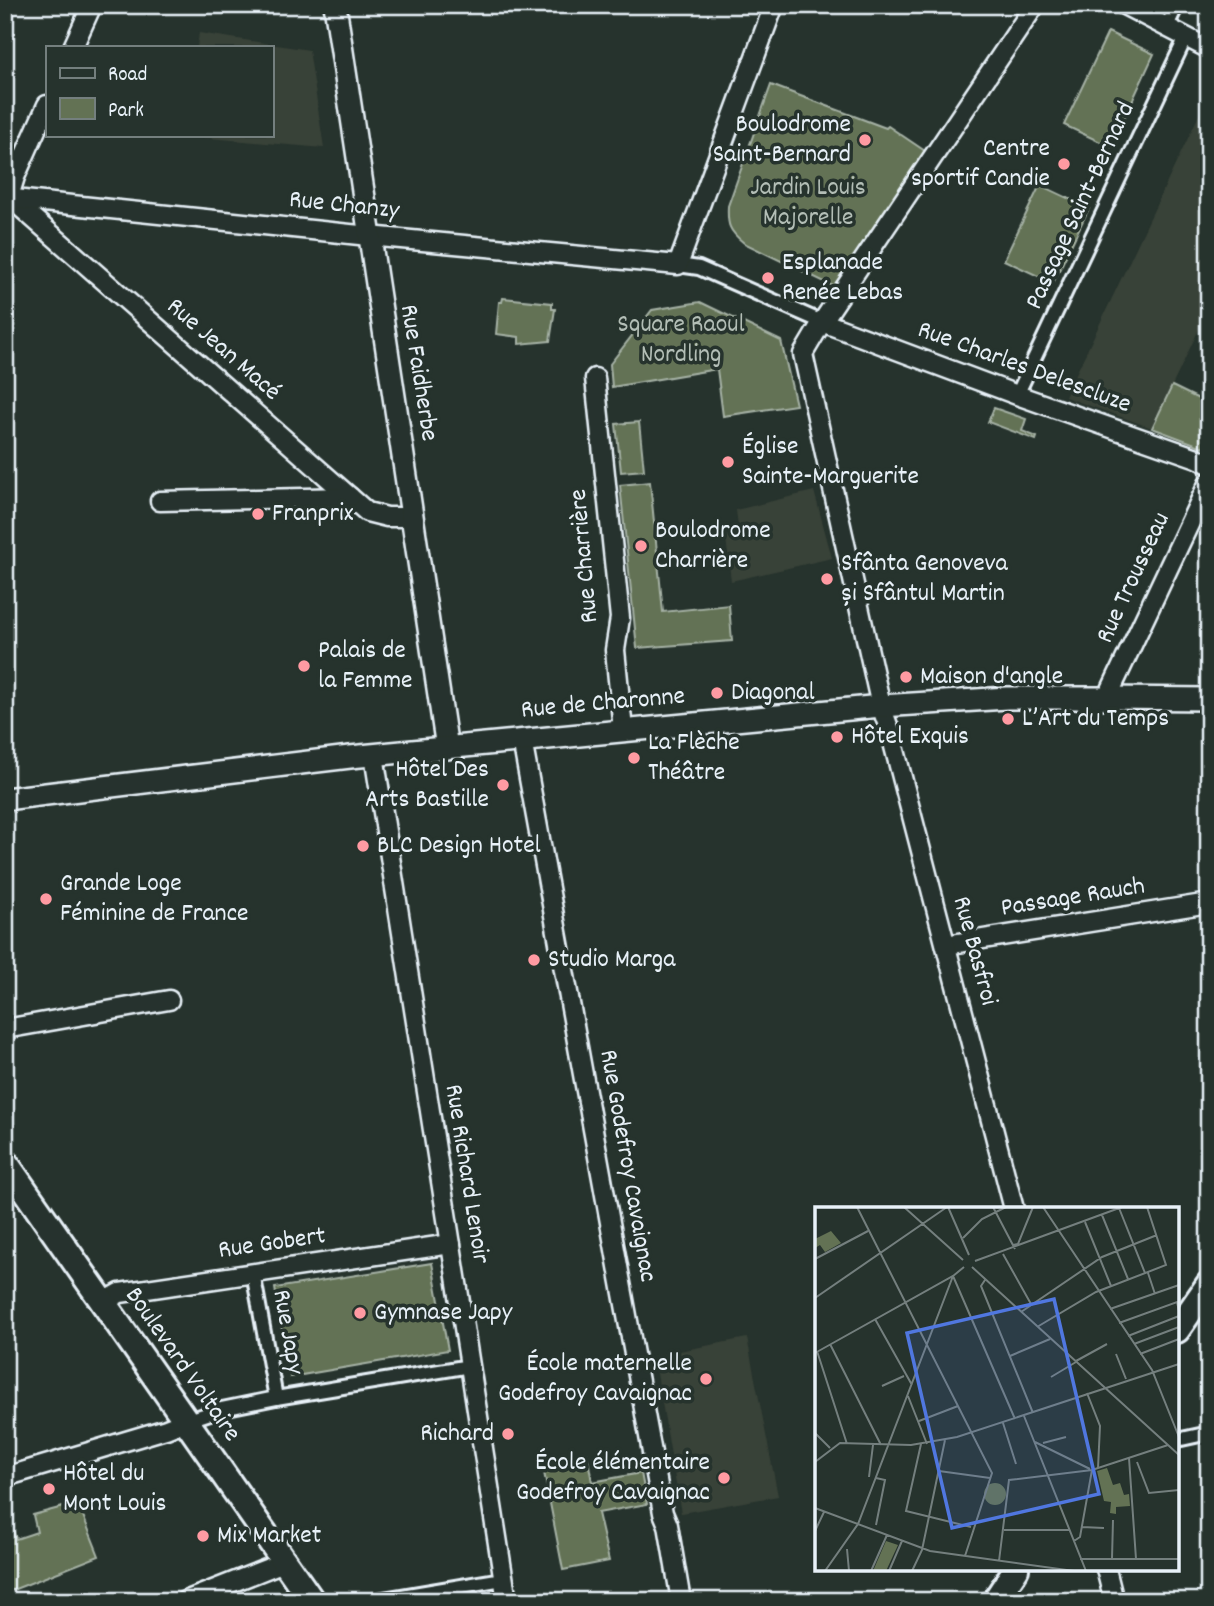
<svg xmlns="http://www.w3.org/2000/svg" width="1214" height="1606" font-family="Dekko,sans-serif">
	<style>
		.built { fill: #394238 }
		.green { fill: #637254; stroke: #a6b2a6; stroke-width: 2 }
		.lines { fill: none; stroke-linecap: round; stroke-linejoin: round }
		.pedestrian-casing { stroke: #e8f1f8; stroke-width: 18 }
		.minor-casing { stroke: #e8f1f8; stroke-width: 23 }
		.tertiary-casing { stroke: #e8f1f8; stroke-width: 26 }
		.secondary-casing { stroke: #e8f1f8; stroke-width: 30 }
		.pedestrian { stroke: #26332d; stroke-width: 12 }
		.minor { stroke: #26332d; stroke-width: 18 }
		.tertiary { stroke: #26332d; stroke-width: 21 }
		.secondary { stroke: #26332d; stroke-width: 24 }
		.poi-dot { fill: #ff9aa2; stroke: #26332d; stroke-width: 2.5 }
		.labels { text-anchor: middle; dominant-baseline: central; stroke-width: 7; stroke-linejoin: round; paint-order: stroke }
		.poi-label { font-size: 26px; fill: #e8f1f8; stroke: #26332d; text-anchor: start }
		.park-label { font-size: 26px; fill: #b3beb6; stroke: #26332d }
		.street-label { font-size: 26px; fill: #e8f1f8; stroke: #26332d }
		.inset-road { fill: none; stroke: #747f7e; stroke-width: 2 }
		.view { fill: #5077e0; fill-opacity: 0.15; stroke: #5077e0; stroke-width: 3.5 }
		.inset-edge { fill: none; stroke: #e8f1f8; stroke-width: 3.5 }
	</style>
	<rect width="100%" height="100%" fill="#26332d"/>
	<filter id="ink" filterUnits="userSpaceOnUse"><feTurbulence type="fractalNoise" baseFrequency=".0143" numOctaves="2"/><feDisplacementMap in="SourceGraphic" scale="14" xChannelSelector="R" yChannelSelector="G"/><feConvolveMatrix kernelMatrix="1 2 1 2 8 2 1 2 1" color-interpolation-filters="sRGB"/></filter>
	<g filter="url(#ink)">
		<!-- built -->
		<g class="built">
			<path d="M199,33L309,50L324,148L186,136V135H271V47H197Z"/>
			<path d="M1209,94V308L1152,428L1065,397Z"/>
			<path d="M814,491L832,558L731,581L725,529L738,526L736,510Z"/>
			<path d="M747,1338L778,1496L681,1513L654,1356Z"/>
		</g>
		<!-- green -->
		<g class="green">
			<path d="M1108,32L1154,54L1111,147L1064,125Z"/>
			<path d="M771,85L886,128L888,126L925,151L835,287L744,243C729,231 727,225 728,206Z"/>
			<path d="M1040,185L1089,208L1053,283L1004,260Z"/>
			<path d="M503,298L552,303V309H555L550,341L519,344V337L496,334L499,302H502Z"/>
			<path d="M700,302L781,341L796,405L723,416L717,369L612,387L610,364L652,310Z"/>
			<path d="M1172,386L1209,404V435L1203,447L1152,428Z"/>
			<path d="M994,408L1026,419L1022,431L1037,437L1036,440L988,422Z"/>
			<path d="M639,422L644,470L621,472L616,424Z"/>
			<path d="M650,482L663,612L729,605L732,641L637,648L620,485Z"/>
			<path d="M432,1263L448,1350L290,1377L275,1288Z"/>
			<path d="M587,1454L592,1482L641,1473L647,1504L598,1513L609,1561L563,1570L542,1462Z"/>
			<path d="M78,1503L99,1556L5,1593V1508L16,1539L37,1532L33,1515Z"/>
		</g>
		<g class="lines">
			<!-- pedestrian casing -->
			<g class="pedestrian-casing">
				<g id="pedestrian">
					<path d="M1166,28L1177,5"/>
					<path d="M678,265L699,268L822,322"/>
					<path d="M1017,395L1186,37"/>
					<path d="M253,1273L276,1398"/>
					<path d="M186,1421L222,1409L276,1398L470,1366"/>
					<path d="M1177,1440L1209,1433"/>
					<path d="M372,1601L503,1579"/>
				</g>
			</g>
			<!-- minor casing -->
			<g class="minor-casing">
				<g id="minor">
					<path d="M1124,5L1209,49"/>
					<path d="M73,47L92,5"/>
					<path d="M9,197L367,512L387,517H412"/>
					<path d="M9,197L15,177L47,105"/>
					<path d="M5,198L369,236L678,265L774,5"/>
					<path d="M822,322L1017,395L1197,458L1209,464"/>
					<path d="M595,378L620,618L615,650L623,730"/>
					<path d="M160,501L350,497"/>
					<path d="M1107,698L1209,482"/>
					<path d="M522,740L663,1513L668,1525L681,1601"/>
					<path d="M374,755L507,1601"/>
					<path d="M946,945L1209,903"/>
					<path d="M5,1029L169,1000"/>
					<path d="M1014,1209L890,731L881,706L803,354L822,322L1035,5"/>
					<path d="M104,1302L120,1293L451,1244"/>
					<path d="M5,1477L166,1429L186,1421"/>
					<path d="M1106,1569L1114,1601"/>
					<path d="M185,1601L284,1562"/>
				</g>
			</g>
			<!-- tertiary casing -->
			<g class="tertiary-casing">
				<g id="tertiary">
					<path d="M335,5L447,748"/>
					<path d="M5,799L350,757L881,706L1007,698H1107L1209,699"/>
				</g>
			</g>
			<!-- secondary casing -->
			<g class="secondary-casing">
				<g id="secondary">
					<path d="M5,1162L312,1601"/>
					<path d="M1177,1330L1209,1284"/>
					<path d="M995,1601L1016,1569"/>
				</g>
			</g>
			<!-- pedestrian -->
			<use href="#pedestrian" class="pedestrian"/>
			<!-- minor -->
			<use href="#minor" class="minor"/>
			<!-- tertiary -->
			<use href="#tertiary" class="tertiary"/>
			<!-- secondary -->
			<use href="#secondary" class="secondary"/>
		</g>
	</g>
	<!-- markers -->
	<g class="poi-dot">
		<circle cx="865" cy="140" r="7"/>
		<circle cx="1064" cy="164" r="7"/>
		<circle cx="768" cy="278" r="7"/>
		<circle cx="728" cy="462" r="7"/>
		<circle cx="258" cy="514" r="7"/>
		<circle cx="641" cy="546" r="7"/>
		<circle cx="827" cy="579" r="7"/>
		<circle cx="304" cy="666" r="7"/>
		<circle cx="906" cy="677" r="7"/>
		<circle cx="717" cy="693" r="7"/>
		<circle cx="1008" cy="719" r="7"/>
		<circle cx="837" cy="737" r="7"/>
		<circle cx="634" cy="758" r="7"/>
		<circle cx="503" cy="785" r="7"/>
		<circle cx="363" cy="846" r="7"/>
		<circle cx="46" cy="899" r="7"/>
		<circle cx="534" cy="960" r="7"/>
		<circle cx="360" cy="1313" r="7"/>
		<circle cx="706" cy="1379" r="7"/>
		<circle cx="508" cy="1434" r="7"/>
		<circle cx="724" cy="1478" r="7"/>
		<circle cx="49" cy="1489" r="7"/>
		<circle cx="203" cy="1536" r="7"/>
	</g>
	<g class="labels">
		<!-- poi labels -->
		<g class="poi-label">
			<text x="851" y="125" text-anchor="end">Boulodrome<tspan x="851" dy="30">Saint-Bernard</tspan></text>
			<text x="1050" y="149" text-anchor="end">Centre<tspan x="1050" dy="30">sportif Candie</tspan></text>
			<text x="782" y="263">Esplanade<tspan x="782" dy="30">Renée Lebas</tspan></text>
			<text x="742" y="447">Église<tspan x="742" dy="30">Sainte-Marguerite</tspan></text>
			<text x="272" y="514">Franprix</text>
			<text x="655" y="531">Boulodrome<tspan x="655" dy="30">Charrière</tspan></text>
			<text x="841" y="564">Sfânta Genoveva<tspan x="841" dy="30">și Sfântul Martin</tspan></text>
			<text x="318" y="651">Palais de<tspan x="318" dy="30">la Femme</tspan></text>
			<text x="920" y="677">Maison d'angle</text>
			<text x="731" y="693">Diagonal</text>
			<text x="1022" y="719">L’Art du Temps</text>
			<text x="851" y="737">Hôtel Exquis</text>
			<text x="648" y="743">La Flèche<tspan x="648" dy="30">Théâtre</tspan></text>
			<text x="489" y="770" text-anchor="end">Hôtel Des<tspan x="489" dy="30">Arts Bastille</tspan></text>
			<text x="377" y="846">BLC Design Hotel</text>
			<text x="60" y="884">Grande Loge<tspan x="60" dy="30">Féminine de France</tspan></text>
			<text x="548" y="960">Studio Marga</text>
			<text x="374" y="1313">Gymnase Japy</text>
			<text x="692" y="1364" text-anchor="end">École maternelle<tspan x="692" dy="30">Godefroy Cavaignac</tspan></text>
			<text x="494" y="1434" text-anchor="end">Richard</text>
			<text x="710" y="1463" text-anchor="end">École élémentaire<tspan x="710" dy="30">Godefroy Cavaignac</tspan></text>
			<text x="63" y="1474">Hôtel du<tspan x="63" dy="30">Mont Louis</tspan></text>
			<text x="217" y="1536">Mix Market</text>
		</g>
		<!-- park labels -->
		<g class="park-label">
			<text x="808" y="188">Jardin Louis<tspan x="808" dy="30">Majorelle</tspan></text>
			<text x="681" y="325">Square Raoul<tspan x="681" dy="30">Nordling</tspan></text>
		</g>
		<!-- street labels -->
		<g class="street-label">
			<text transform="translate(344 206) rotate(6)">Rue Chanzy</text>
			<text transform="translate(1081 206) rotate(-65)">Passage Saint-Bernard</text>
			<text transform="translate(223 350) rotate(41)">Rue Jean Macé</text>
			<text transform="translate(1024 368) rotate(20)">Rue Charles Delescluze</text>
			<text transform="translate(418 373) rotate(81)">Rue Faidherbe</text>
			<text transform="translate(585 556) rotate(-95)">Rue Charrière</text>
			<text transform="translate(1134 578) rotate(-65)">Rue Trousseau</text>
			<text transform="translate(603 704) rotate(-5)">Rue de Charonne</text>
			<text transform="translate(1073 898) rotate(-9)">Passage Rauch</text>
			<text transform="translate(974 951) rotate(75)">Rue Basfroi</text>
			<text transform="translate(627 1166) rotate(80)">Rue Godefroy Cavaignac</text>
			<text transform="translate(466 1174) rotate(81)">Rue Richard Lenoir</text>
			<text transform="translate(272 1244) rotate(-8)">Rue Gobert</text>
			<text transform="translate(287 1332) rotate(80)">Rue Japy</text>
			<text transform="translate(182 1365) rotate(55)">Boulevard Voltaire</text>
		</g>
	</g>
	<!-- overview -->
	<g transform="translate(815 1207)">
		<rect width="364" height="364" fill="#26332d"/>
		<path d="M16,24L26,36L10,45L5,38L0,41V32ZM292,261L298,278L305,276L309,288L314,287L315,299L301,300V307L295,306L296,295L289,294L282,264ZM169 287a11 11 0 1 1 22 0a11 11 0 1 1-22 0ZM71,334L83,338L71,364H58Z" fill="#637254"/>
		<path class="inset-road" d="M42,0L177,266L150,349M89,0L148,53M133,0L154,48M178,0L200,42M228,0L337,163L364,230M304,1L330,66M287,8L313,72M270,15L296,79M148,31L167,12L191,0M198,38L203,37L218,0M188,47L216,97M0,52L53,24M160,54L307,0M157,60L364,248M333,66L340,87M170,73L166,79L218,206M0,91L132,0M295,102L364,78M206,105L287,50L342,28M60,112L97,178M304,116L362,95L364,104M222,120L281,85L351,58L332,0M313,129L364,109M15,137L66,238M319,137L364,120M2,144L32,237M0,146L138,69L200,212M301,147L311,172M325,147L364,132M195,149L235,132M261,154L292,137M236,170L261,155M67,179L89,169M272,186L285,219L283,261M93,189L112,237M209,209L271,364M104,214L143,199M188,216L201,257M0,226L15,241M220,235L275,262M228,236L251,230M106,237L91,304L156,320M314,251L321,352M0,255L25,236L96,238L142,230L364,157M322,255L334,286L364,283M124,264L175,271M54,270L58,238M61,271L70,273L61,318M0,301L115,344L259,364M267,320L289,321M189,323H254M0,324L9,305M259,334L265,330L277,263M32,342L34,364M265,352H364M297,352L298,313M184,354L194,273L277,263L353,238M10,364L43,317L138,69L149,60M56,364L72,328M74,364L87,334M97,364L107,343L130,233"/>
		<path class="view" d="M239,92L284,287L137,321L92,126Z"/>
		<rect width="364" height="364" class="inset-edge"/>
	</g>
	<!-- margin -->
	<rect width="1214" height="1606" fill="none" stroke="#26332d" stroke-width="28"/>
	<rect x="14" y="14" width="1186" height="1578" fill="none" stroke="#e8f1f8" stroke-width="2.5" filter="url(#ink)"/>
	<!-- legend -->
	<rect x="46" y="46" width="228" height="91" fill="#26332d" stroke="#747f7e" stroke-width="2"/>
	<rect x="60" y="68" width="35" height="10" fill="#26332d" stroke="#747f7e" stroke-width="2"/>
	<text x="108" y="80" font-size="21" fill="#e8f1f8">Road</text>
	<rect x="60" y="98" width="35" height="21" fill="#637254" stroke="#747f7e" stroke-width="2"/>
	<text x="108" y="116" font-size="21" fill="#e8f1f8">Park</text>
</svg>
